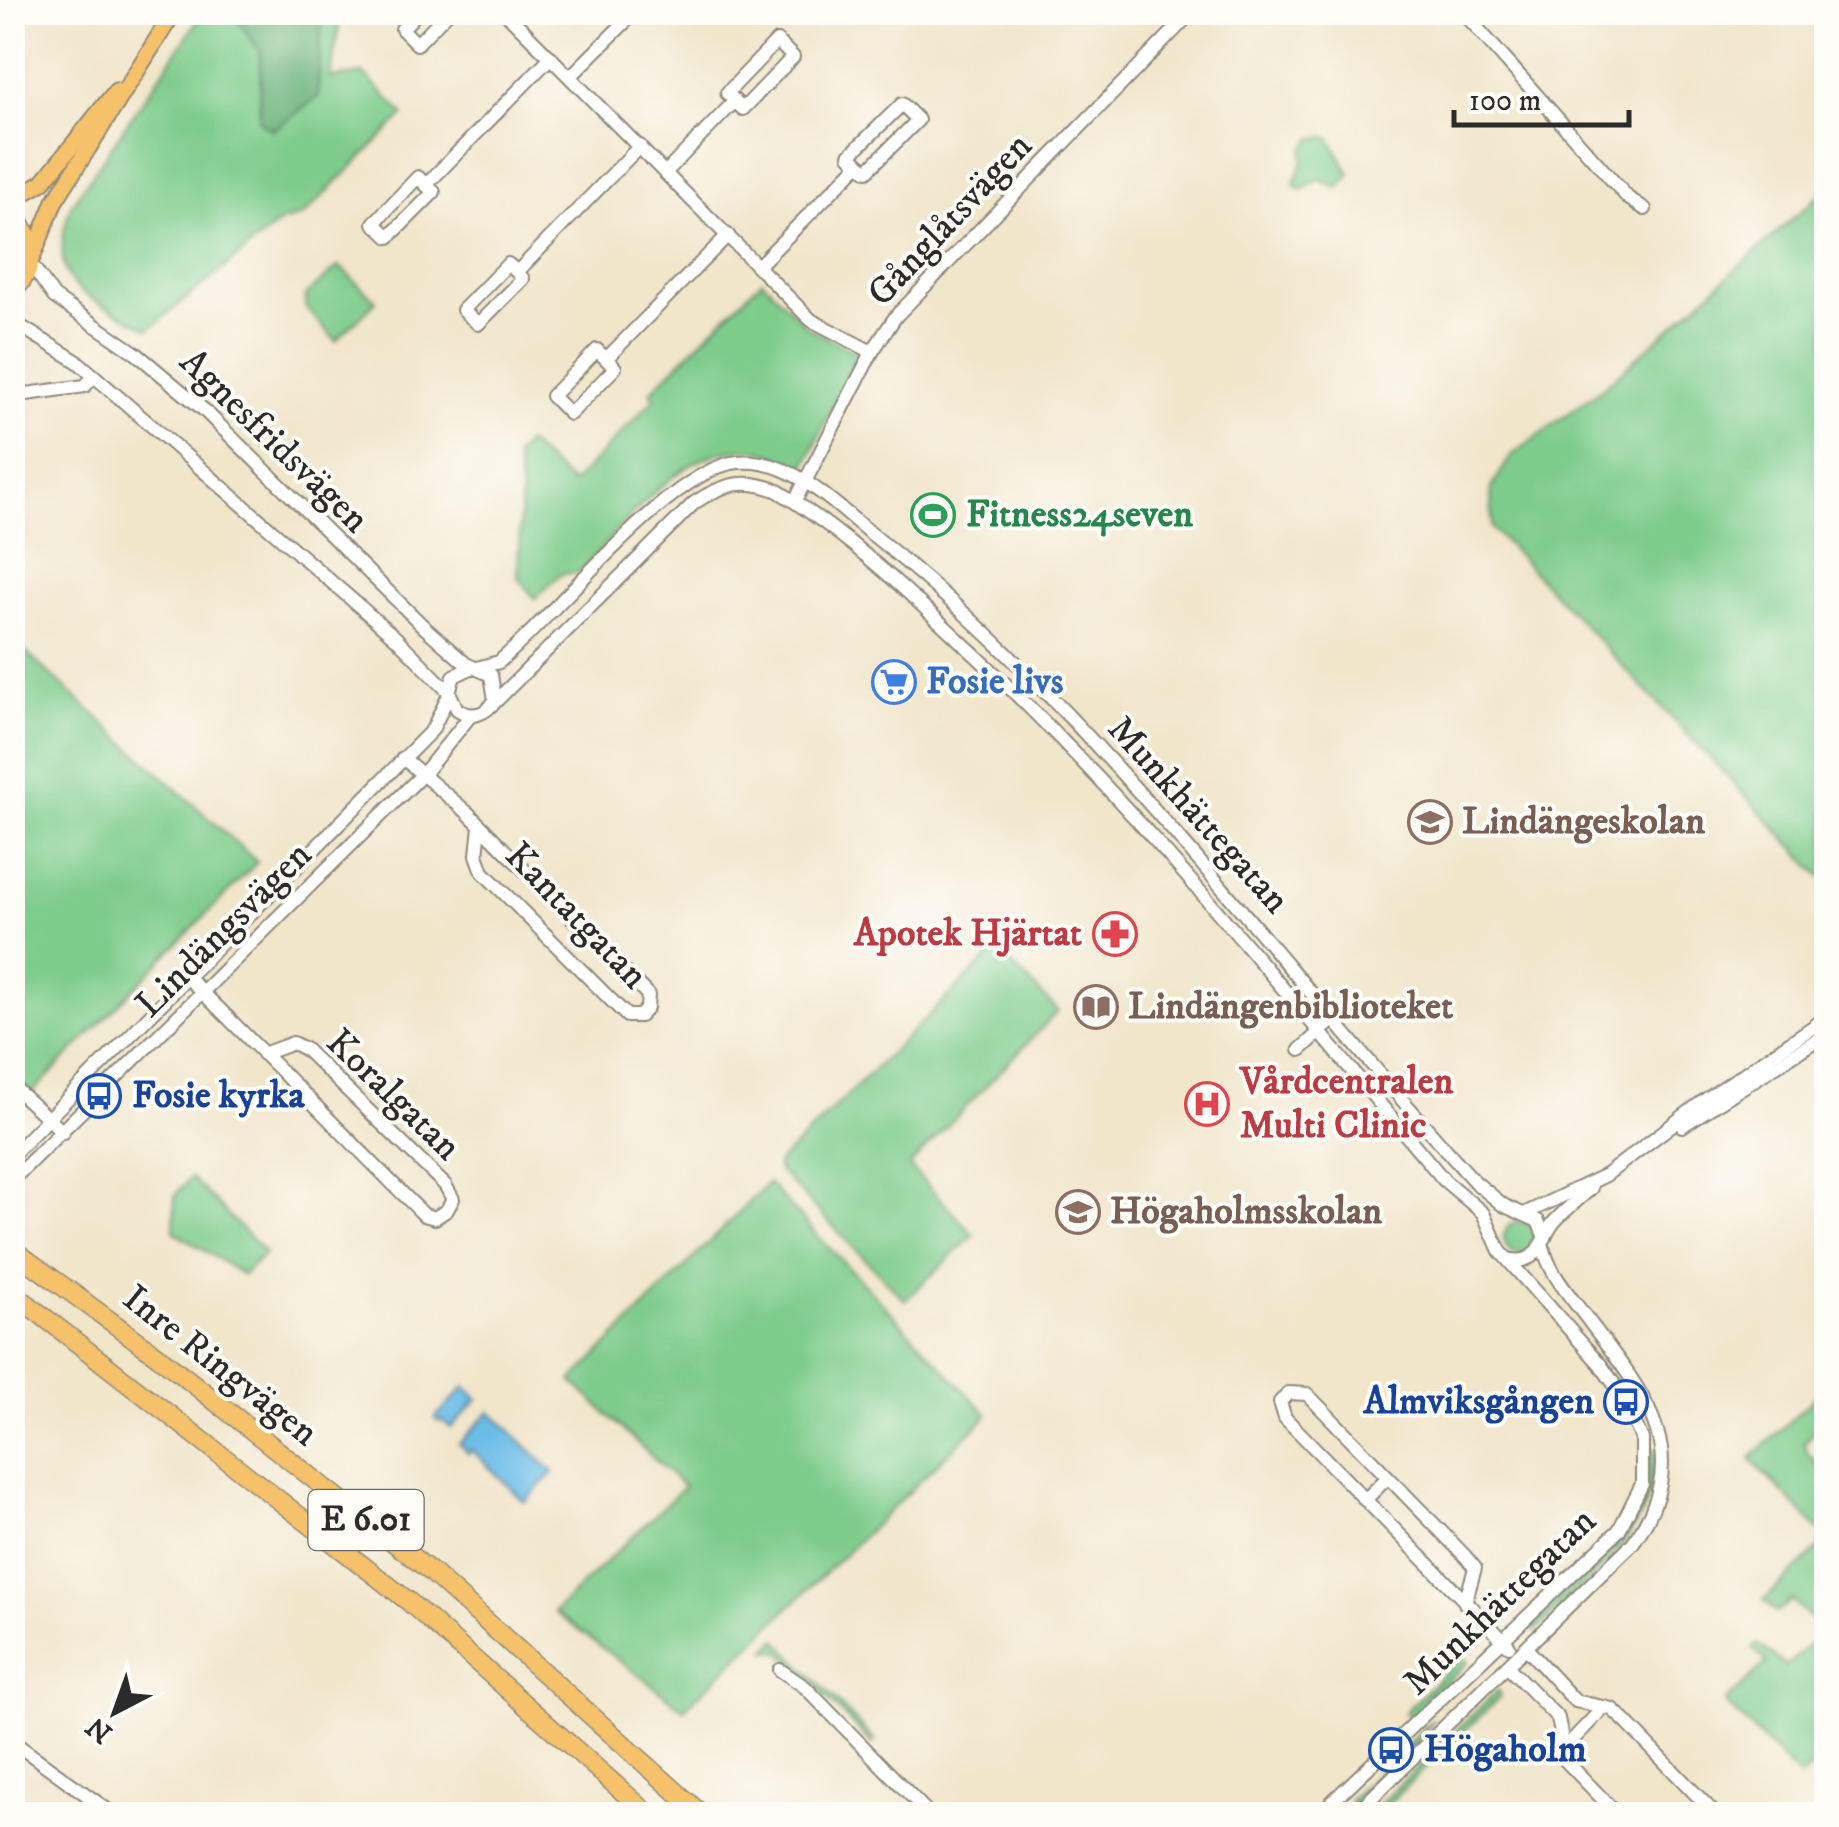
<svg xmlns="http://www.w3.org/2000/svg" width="1839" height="1827" font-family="'IM FELL DW Pica',serif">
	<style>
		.green { fill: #7ecc8c; stroke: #547c5c; stroke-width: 2.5 }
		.forest { fill: #66b078; stroke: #486e52; stroke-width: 2.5 }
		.water { fill: #6abce6; stroke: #4a7488; stroke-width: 2.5 }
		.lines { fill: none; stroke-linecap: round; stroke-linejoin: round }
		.minor-casing { stroke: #8e887a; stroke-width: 16 }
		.major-casing { stroke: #8e887a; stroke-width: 19 }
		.highway-casing { stroke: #8e887a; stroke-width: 21 }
		.minor { stroke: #fff; stroke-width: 12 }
		.major { stroke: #f5c16b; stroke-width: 15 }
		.highway { stroke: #f5c16b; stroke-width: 18 }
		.labels { text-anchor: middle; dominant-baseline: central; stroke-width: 8; stroke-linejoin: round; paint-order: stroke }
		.shield { fill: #fdfcf7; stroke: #6a6a68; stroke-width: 2.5 }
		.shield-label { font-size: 35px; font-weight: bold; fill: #2b2b2b }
		.street-label { font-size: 38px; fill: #2b2b2b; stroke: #fdfcf7 }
		.leisure-label { font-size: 38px; font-weight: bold; fill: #27864d; stroke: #fdfcf7; text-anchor: start }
		.shop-label { font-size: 38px; font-weight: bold; fill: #366cbe; stroke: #fdfcf7; text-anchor: start }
		.education-label { font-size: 38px; font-weight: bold; fill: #785e54; stroke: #fdfcf7; text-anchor: start }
		.health-label { font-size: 38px; font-weight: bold; fill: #be3a42; stroke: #fdfcf7; text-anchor: end }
		.transit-label { font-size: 38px; font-weight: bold; fill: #164399; stroke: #fdfcf7; text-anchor: start }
	</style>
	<rect width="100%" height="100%" fill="#fdfcf7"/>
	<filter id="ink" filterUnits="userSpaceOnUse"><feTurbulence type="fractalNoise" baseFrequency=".01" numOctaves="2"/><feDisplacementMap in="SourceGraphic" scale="20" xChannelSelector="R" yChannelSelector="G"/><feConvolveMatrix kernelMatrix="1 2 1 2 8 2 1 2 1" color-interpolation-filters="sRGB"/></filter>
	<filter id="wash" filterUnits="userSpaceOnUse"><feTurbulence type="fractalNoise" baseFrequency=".0048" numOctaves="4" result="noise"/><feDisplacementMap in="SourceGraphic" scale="40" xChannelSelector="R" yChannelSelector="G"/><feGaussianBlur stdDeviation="2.25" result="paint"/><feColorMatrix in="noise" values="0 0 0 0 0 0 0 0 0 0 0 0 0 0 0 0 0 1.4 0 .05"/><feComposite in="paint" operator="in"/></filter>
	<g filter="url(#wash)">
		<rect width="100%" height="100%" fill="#f1e5ca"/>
		<!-- green -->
		<g class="green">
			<path d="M203,13H341L330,78L364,74L404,115L303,216L280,222L149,329C84,292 45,293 70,207Z"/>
			<path d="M1329,137L1350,174L1338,188L1320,179L1302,190L1294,184L1304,159L1303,150L1314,138Z"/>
			<path d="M1826,189V881L1492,528L1491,488L1512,455L1603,388Z"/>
			<path d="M339,266L376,301L336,341L306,308V295Z"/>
			<path d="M762,280L808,328L858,353L804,468C790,462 775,454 760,451C684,437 626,525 579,572L561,574L535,599L518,577L521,491L515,455L527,443L572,484L655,398L650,392Z"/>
			<path d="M12,640L257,862L32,1093L12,1075Z"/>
			<path d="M997,949L1058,1011L909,1166L974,1235L905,1300L778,1170L777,1164Z"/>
			<path d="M191,1178L265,1253L243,1275L174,1231L175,1195Z"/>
			<path d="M768,1183L988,1415L684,1709L554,1612L684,1487L572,1381Z"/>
			<circle cx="1520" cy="1238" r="16"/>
			<path d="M1826,1387V1426L1819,1427L1805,1442L1807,1453L1826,1471V1526L1821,1532L1750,1459Z"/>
			<path d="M1649,1450H1655C1657,1533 1590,1577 1535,1631L1530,1626C1580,1574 1655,1531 1649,1450Z"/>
			<path d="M1818,1549L1826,1557V1756L1800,1777L1725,1702L1767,1663L1753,1648L1757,1644L1786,1666L1818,1637L1817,1626L1792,1600L1777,1613L1764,1600Z"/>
			<path d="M777,1640L875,1741L872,1744L780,1651L766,1650Z"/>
			<path d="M1462,1656L1468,1662L1411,1718L1405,1712Z"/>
			<path d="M1497,1691L1500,1697L1377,1814H1369Z"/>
			<path d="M1434,1719L1405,1758L1355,1806L1350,1800Z"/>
		</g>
		<!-- forest -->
		<path class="forest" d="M232,13H322L318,97L273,130L259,121L261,52Z"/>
		<!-- water -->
		<g class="water">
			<path d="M465,1387L478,1399L451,1428L442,1420L439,1422L435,1418Z"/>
			<path d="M490,1411L553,1472L525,1502L472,1450L468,1453L459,1444Z"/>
		</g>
	</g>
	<g filter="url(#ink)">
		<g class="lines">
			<!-- minor casing -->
			<g class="minor-casing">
				<g id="minor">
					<path d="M418,12L402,29L417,44L448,12"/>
					<path d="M505,12L811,320L872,352"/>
					<path d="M1463,12L1628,198L1645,209"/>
					<path d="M570,77L635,12"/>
					<path d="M666,172L735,101L743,109L793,57L777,41L727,93L735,101"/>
					<path d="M426,185L434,192L389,237L374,223L418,177L426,185L551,57"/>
					<path d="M31,264L54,297L137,354L205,411L424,627L466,664L491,675L495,700C486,715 472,719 457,709L449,692L454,676L473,667"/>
					<path d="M759,265L859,164L867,171L918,120L902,104L850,155L859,164"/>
					<path d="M517,272L523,279L478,324L463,310L508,264L517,272L640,146"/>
					<path d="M12,321L78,362L396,638L449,692"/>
					<path d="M606,359L615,368L570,414L552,396L597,350L606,359L728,235"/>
					<path d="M12,396L85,386L94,376"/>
					<path d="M795,501L872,352L896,316L1192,12"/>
					<path d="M477,668L499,662L509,653C561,607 674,467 738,462C790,457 830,501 868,531C1103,717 1274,962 1475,1182L1503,1205L1538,1221L1545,1238"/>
					<path d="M493,704L694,503C722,484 746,477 778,491C844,532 903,587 959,640C1138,804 1287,996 1445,1181L1483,1213L1500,1251L1600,1364L1622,1395L1642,1439V1484L1619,1530L1319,1814"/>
					<path d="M403,758L468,813L648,995L647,1008L640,1016H627L483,872L477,855L480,826"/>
					<path d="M186,976C266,1055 345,1136 424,1215L435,1218L447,1210L453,1199L445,1185L305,1049L293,1043L263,1054"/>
					<path d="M1300,1050L1335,1018"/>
					<path d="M12,1086L63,1132"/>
					<path d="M1682,1126L1826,1034"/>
					<path d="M12,1155L432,730L449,695"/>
					<path d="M12,1180L424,773L471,715"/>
					<path d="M1526,1213L1606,1175L1702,1102L1826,1018"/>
					<path d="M1508,1259C1539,1267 1540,1240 1554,1222C1565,1210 1579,1199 1591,1188"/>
					<path d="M1365,1500L1387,1478"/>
					<path d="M1465,1603L1475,1568L1465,1556L1307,1394L1288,1393L1280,1402L1285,1418L1509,1646"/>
					<path d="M1527,1649L1575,1701L1612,1709L1625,1721L1715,1814"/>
					<path d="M1509,1668L1558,1718L1566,1761L1617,1814"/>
					<path d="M780,1670L805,1687L929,1814"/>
					<path d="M12,1741L113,1814"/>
					<path d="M1563,1750L1604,1707"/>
					<path d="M1355,1814L1632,1544C1700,1451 1639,1388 1582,1312C1566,1291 1549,1272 1543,1246"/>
				</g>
			</g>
			<!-- major casing -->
			<g class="major-casing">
				<g id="major">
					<path d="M12,200L43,182L116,91"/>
					<path d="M12,213C38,236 38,270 12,293"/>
					<path d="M32,258L55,201L174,12"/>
				</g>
			</g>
			<!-- highway casing -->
			<g class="highway-casing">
				<g id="highway">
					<path d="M12,1249L158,1356L430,1571L701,1814"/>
					<path d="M12,1292L408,1601L648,1814"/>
				</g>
			</g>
			<!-- minor -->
			<use href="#minor" class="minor"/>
			<!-- major -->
			<use href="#major" class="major"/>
			<!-- highway -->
			<use href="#highway" class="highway"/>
		</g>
	</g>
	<!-- icons -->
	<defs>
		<g id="stadium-ring" transform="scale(2.25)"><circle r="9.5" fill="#fdfcf7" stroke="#2e9e5b" stroke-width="1.5"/><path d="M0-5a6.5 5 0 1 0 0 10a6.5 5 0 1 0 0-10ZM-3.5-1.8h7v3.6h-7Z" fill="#2e9e5b"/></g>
		<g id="supermarket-ring" transform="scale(2.25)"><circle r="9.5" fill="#fdfcf7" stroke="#3f7fe0" stroke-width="1.5"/><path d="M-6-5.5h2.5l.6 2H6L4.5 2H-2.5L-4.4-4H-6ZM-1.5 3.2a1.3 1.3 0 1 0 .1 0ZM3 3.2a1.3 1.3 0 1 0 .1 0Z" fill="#3f7fe0"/></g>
		<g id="school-ring" transform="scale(2.25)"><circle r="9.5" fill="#fdfcf7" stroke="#8d6e63" stroke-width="1.5"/><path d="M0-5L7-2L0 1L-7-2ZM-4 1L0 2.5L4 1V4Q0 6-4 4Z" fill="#8d6e63"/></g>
		<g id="pharmacy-ring" transform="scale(2.25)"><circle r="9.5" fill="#fdfcf7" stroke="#e0444e" stroke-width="1.5"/><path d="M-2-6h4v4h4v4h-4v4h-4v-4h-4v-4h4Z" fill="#e0444e"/></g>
		<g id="library-ring" transform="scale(2.25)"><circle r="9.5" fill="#fdfcf7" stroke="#8d6e63" stroke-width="1.5"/><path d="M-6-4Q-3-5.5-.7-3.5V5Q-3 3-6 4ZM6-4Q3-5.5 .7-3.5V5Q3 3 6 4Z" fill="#8d6e63"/></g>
		<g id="bus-ring" transform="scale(2.25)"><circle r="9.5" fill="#fdfcf7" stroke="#1a4fb4" stroke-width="1.5"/><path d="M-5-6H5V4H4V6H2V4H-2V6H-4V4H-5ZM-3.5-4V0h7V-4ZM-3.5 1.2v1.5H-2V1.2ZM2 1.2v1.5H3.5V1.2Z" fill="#1a4fb4"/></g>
		<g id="hospital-ring" transform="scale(2.25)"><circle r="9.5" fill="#fdfcf7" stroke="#e0444e" stroke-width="1.5"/><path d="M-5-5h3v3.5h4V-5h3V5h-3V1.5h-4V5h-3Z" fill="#e0444e"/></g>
	</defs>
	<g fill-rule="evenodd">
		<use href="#stadium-ring" x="933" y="515"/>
		<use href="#supermarket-ring" x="894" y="682"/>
		<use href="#school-ring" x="1430" y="822"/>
		<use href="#pharmacy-ring" x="1115" y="934"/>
		<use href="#library-ring" x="1096" y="1007"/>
		<use href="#bus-ring" x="99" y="1096"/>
		<use href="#hospital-ring" x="1207" y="1104"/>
		<use href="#school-ring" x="1078" y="1212"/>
		<use href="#bus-ring" x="1626" y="1402"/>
		<use href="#bus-ring" x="1391" y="1750"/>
	</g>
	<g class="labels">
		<!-- shield labels -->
		<rect class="shield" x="308.5" y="1490" width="115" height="60" rx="8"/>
		<g class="shield-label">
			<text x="366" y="1520">E 6.01</text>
		</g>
		<!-- street labels -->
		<g class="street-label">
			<text transform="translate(950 220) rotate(-47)">Gånglåtsvägen</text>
			<text transform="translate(274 441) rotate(44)">Agnesfridsvägen</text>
			<text transform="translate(1198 815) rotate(48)">Munkhättegatan</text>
			<text transform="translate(576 916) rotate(46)">Kantatgatan</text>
			<text transform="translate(224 930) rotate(-45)">Lindängsvägen</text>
			<text transform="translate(393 1095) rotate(44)">Koralgatan</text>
			<text transform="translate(220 1366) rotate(38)">Inre Ringvägen</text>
			<text transform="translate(1500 1602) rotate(-44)">Munkhättegatan</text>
		</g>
		<!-- leisure labels -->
		<g class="leisure-label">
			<text x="966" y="515">Fitness24seven</text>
		</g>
		<!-- shop labels -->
		<g class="shop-label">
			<text x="926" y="682">Fosie livs</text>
		</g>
		<!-- education labels -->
		<g class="education-label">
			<text x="1462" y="822">Lindängeskolan</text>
			<text x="1128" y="1007">Lindängenbiblioteket</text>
			<text x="1110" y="1212">Högaholmsskolan</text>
		</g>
		<!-- health labels -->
		<g class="health-label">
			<text x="1082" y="934">Apotek Hjärtat</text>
			<text x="1240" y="1082" text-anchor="start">Vårdcentralen<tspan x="1240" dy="44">Multi Clinic</tspan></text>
		</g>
		<!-- transit labels -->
		<g class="transit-label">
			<text x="132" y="1096">Fosie kyrka</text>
			<text x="1594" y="1402" text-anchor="end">Almviksgången</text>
			<text x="1424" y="1750">Högaholm</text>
		</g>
	</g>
	<!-- margin -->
	<rect width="1839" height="1827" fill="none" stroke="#fdfcf7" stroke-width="50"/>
	<!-- north arrow -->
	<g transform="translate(115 1712) rotate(221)" stroke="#fdfcf7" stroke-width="8" paint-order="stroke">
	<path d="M0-8L18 38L0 25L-18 38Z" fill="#2b2b2b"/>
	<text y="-15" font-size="28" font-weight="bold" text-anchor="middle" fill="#2b2b2b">N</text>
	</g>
	<!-- scale -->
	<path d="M1454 110v15h175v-15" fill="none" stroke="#2b2b2b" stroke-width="5"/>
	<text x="1469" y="110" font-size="30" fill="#2b2b2b" stroke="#fdfcf7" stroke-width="8" paint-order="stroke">100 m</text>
</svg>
